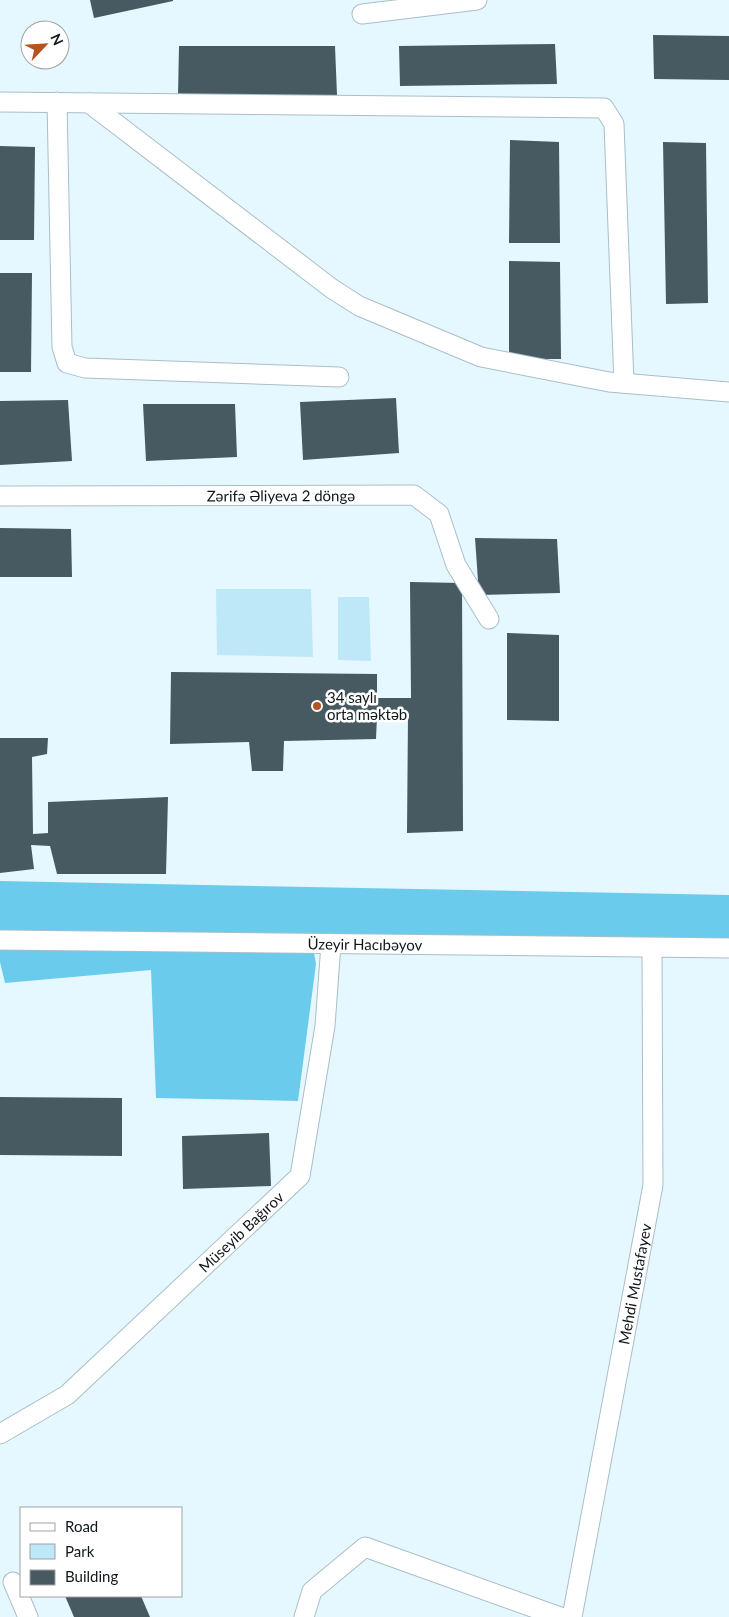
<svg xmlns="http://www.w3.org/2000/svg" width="729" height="1617" font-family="Lato,sans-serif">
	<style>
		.green { fill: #bee7f8 }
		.forest { fill: #6acbed }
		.building { fill: #475961 }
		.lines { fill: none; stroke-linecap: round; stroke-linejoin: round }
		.street-casing { stroke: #a9bec7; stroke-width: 21 }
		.street { stroke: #fff; stroke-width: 19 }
		.poi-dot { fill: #b65220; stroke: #fff; stroke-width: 2 }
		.labels { text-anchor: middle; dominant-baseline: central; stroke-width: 5; stroke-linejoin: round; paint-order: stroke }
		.street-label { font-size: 15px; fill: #10171a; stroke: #fff }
		.poi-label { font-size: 15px; fill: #10171a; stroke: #fff; text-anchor: start }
	</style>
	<rect width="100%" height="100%" fill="#e6f8ff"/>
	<!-- green -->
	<g class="green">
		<path d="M216,589H311L313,657L217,655Z"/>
		<path d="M338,597H369L371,661L338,660Z"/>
	</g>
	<!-- forest -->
	<g class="forest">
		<path d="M0,881L729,895V941L0,932Z"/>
		<path d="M0,947L314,953L316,964L298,1101L156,1098L151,970L5,983L0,962Z"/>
	</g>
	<!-- building -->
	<g class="building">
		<path d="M90,0H173V1L94,18Z"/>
		<path d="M653,35L729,36V80L654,79Z"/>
		<path d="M555,44L557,84L400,86L399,46Z"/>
		<path d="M179,46H335L337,95H178Z"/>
		<path d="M510,140L559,142L560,243H509Z"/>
		<path d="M663,142L706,143L708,303L666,304Z"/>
		<path d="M0,146L35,147L34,240H0Z"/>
		<path d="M509,261L560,262L561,359H509Z"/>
		<path d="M0,273H32L31,372H0Z"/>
		<path d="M396,398L399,453L303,460L300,402Z"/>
		<path d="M68,400L72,461L0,465V401Z"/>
		<path d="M143,404H235L237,457L146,461Z"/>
		<path d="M0,528L71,529L72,577H0Z"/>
		<path d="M475,538L557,539L560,593L479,595Z"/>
		<path d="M410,582L462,583L463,831L407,833L408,715L377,716L376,739L284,741L283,771H252L249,742L170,744L171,672L377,674V698H411Z"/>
		<path d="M507,633L559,635V721L507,720Z"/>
		<path d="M0,738H48L47,754L32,757L33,834L48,833V802L168,797L166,874H57L50,846L31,845L34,869L0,873Z"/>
		<path d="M0,1097L122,1098V1156L0,1155Z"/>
		<path d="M269,1133L271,1186L183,1189L182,1136Z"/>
		<path d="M65,1596H141L150,1617H74Z"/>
	</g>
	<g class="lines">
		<!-- street casing -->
		<g class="street-casing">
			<g id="street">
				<path d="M362,14L477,0"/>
				<path d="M0,102L604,108L614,124L624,383"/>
				<path d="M57,102L62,347L67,363L85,368L339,377"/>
				<path d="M89,103L331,288L359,306L481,357L609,382L729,392"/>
				<path id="s1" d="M0,496L414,495L439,514L456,565L489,619"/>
				<path id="s2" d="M0,940L729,948"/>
				<path id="s3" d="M0,1434L67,1395L300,1176L325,1026L331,944"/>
				<path d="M13,1582L28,1617"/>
				<path d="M304,1617L312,1591L365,1547L560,1617"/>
				<path id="s4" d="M572,1617L653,1185L652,948"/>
			</g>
		</g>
		<!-- street -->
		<use href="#street" class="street"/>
	</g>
	<!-- markers -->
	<circle class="poi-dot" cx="317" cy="706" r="5"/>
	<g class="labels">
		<!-- street labels -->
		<g class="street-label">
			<text stroke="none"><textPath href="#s1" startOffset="281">Zərifə Əliyeva 2 döngə</textPath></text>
			<text stroke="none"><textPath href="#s2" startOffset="365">Üzeyir Hacıbəyov</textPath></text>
			<text stroke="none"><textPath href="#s3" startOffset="316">Müseyib Bağırov</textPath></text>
			<text stroke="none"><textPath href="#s4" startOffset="339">Mehdi Mustafayev</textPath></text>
		</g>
		<!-- poi labels -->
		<g class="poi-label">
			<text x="327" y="697">34 saylı<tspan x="327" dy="17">orta məktəb</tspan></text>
		</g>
	</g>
	<!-- legend -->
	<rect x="20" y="1507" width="162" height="90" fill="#ffffff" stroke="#9fa2a3"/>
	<rect x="30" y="1523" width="25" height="8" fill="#ffffff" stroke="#9fa2a3"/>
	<text x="65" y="1532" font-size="15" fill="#10171a">Road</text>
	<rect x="30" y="1544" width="25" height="15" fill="#bee7f8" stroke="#9fa2a3"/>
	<text x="65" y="1557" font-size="15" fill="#10171a">Park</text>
	<rect x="30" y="1570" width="25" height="15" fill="#475961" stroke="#9fa2a3"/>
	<text x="65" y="1582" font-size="15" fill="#10171a">Building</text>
	<!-- north arrow -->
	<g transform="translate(45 45) rotate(65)"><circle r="24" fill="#ffffff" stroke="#9fa2a3"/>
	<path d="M0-4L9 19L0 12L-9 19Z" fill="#b65220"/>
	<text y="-8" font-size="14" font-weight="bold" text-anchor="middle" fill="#10171a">N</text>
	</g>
</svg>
